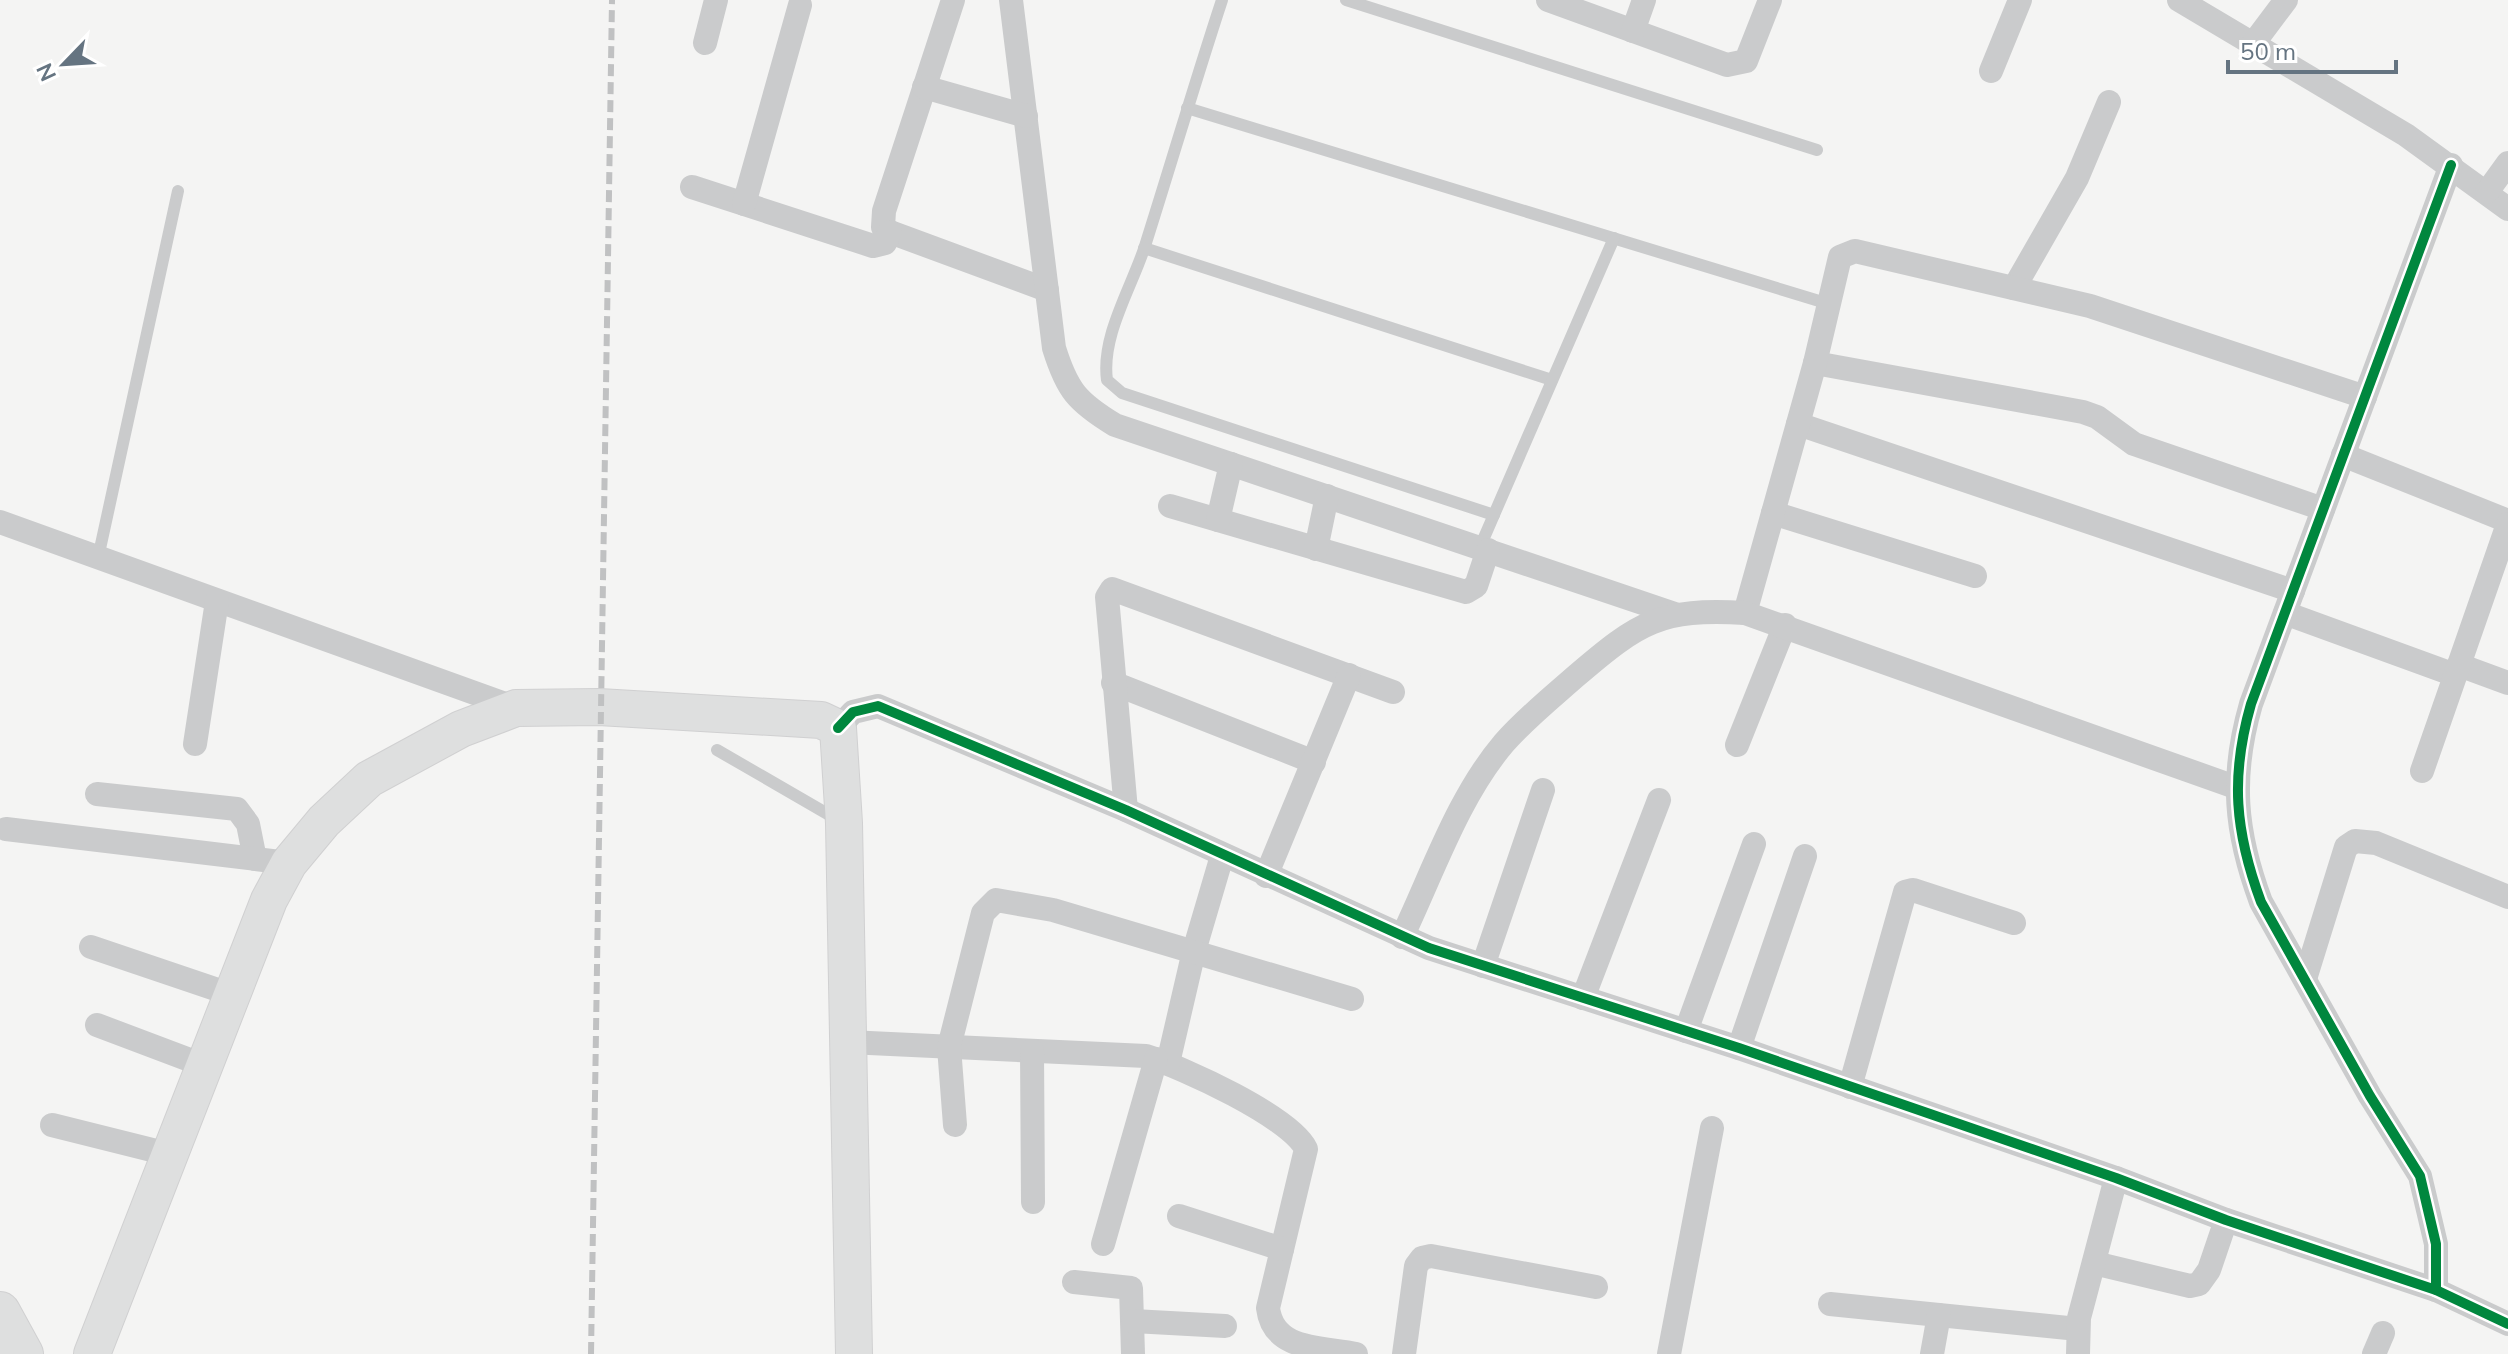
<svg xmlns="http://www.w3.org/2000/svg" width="2508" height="1354" font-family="Mulish,sans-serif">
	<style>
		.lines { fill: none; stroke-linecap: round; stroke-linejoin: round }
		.secondary-casing { stroke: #d0d0d1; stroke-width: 38 }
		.primary-casing { stroke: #d0d0d1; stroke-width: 42 }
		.service { stroke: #cacbcc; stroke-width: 12 }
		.minor { stroke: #cacbcc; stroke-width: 24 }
		.secondary { stroke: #dedfdf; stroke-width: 36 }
		.primary { stroke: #dedfdf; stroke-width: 40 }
		.rail { stroke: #c0c1c2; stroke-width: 6; stroke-dasharray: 12 6; stroke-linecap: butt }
		.cycleway-casing { stroke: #fff; stroke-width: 15 }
		.cycleway { stroke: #00873e; stroke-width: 10 }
	</style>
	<rect width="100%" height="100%" fill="#f4f4f3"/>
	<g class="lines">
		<!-- secondary casing -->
		<g class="secondary-casing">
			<path id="secondary" d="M92,1354L269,900L289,863L324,821L369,779L461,729L516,708L599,707L821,720L838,728L844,823L854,1354"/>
		</g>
		<!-- primary casing -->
		<g class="primary-casing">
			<path id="primary" d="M0,1312L23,1354"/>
		</g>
		<!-- service -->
		<g class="service">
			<path d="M1222,0C1195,82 1171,164 1145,246C1131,289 1101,336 1107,380L1122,393L1494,515"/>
			<path d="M1346,0L1817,150"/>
			<path d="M1187,108L1829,304"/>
			<path d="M1144,248L1552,380"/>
			<path d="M1480,547L1614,238"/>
			<path d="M98,558L178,191"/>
			<path d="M717,750L838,820"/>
		</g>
		<!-- minor -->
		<g class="minor">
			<path d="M953,0L884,211L883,227L890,232L1047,290"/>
			<path d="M1011,0L1054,348C1067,390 1077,402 1115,425L1675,614"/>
			<path d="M1548,0L1727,65L1746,61L1770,0"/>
			<path d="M2179,0L2406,135L2508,209"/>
			<path d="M1633,31L1644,0"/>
			<path d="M705,43L716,0"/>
			<path d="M2253,44L2286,0"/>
			<path d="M1991,71L2020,0"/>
			<path d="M924,87L1026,116"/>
			<path d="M692,187L873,246L885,243L890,232"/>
			<path d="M2487,192L2508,163"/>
			<path d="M744,204L800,5"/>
			<path d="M2014,288L2077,178L2109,102"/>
			<path d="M1815,363L2083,412L2097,417L2134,444L2323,509"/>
			<path d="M1798,424L2293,591"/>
			<path d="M2343,455L2508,521"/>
			<path d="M1170,506L1466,592L1476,586L1488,550"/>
			<path d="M1773,513L1975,576"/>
			<path d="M1218,520L1231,464"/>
			<path d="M0,522L516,708"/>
			<path d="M1316,549L1327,496"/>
			<path d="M1745,613L1815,363L1840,257L1855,251L2090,306L2365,397"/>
			<path d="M2285,613L2455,675"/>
			<path d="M2459,665L2508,683"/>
			<path d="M1113,683L1314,762"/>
			<path d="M838,728L853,712L878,706L1126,810L1429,948L1739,1048L2116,1178L2226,1220L2436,1290L2508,1324"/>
			<path d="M195,744L217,601"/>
			<path d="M1737,745L1785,625"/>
			<path d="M2422,771L2508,524"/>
			<path d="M97,794L237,809L248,824L255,859"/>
			<path d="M1126,810L1107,597L1112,589L1393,692"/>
			<path d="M6,829L289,863"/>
			<path d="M1266,876L1349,675"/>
			<path d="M1402,937C1433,872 1458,797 1504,743C1526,718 1551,698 1576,676C1639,622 1660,608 1745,613L2238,788"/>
			<path d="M91,947L230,994"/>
			<path d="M1483,966L1543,790"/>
			<path d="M2305,979L2346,847L2355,841L2376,843L2508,897"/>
			<path d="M1583,998L1659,800"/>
			<path d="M97,1025L203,1065"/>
			<path d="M1686,1031L1754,844"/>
			<path d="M848,1042L1146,1056C1182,1067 1291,1117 1306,1149L1268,1308C1273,1351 1321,1347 1356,1354"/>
			<path d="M1739,1048L1805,856"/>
			<path d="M1032,1051L1033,1202"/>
			<path d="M1168,1063L1194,951L1222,856"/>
			<path d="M1850,1087L1905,892L1913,890L2014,923"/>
			<path d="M52,1125L168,1154"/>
			<path d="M955,1125L949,1047L983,913L996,900L1053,910L1352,999"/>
			<path d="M1179,1216L1282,1249"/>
			<path d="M1103,1244L1156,1059"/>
			<path d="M2094,1263L2190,1286L2199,1284L2209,1270L2226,1220"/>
			<path d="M1074,1282L1131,1288L1133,1354"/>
			<path d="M2436,1290V1244L2420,1176L2370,1096L2261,902C2235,832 2230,777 2251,704L2451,165"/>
			<path d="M1830,1304L2078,1329"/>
			<path d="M1133,1321L1225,1326"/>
			<path d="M1404,1354L1416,1266L1422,1258L1431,1256L1596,1287"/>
			<path d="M1669,1354L1712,1128"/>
			<path d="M1932,1354L1939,1315"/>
			<path d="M2078,1354L2079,1318L2116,1178"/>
			<path d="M2374,1354L2383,1333"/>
		</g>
		<!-- secondary -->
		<use href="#secondary" class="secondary"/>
		<!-- primary -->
		<use href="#primary" class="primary"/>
		<!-- rail -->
		<path class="rail" d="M591,1354L612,0"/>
		<!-- cycleway casing -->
		<g class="cycleway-casing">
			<g id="cycleway">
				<path d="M838,728L853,712L878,706L1126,810L1429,948L1739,1048L2116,1178L2226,1220L2436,1290L2508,1324"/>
				<path d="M2436,1290V1244L2420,1176L2370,1096L2261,902C2235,832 2230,777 2251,704L2451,165"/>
			</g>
		</g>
		<!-- cycleway -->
		<use href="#cycleway" class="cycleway"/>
	</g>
	<!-- north arrow -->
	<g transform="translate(64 64) rotate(245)" stroke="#ffffff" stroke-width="6" paint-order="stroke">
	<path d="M0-6L14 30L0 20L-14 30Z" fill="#657481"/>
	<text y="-12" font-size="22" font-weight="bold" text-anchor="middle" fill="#657481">N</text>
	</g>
	<!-- scale -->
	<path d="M2228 60v12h168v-12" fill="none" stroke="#657481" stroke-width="4"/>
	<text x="2240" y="60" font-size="24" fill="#657481" stroke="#ffffff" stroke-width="6" paint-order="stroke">50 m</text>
</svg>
